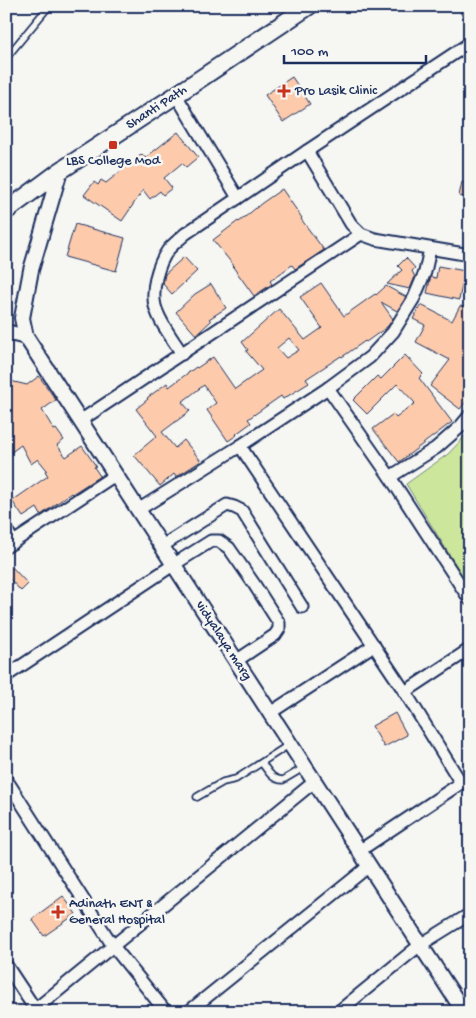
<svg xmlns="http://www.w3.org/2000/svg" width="476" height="1018" font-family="'Gochi Hand',sans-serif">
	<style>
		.green { fill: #cce69c; stroke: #748a7d }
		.building { fill: #fdcbac; stroke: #1b2f5e; fill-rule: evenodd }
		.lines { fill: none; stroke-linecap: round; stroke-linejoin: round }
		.service-casing { stroke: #1b2f5e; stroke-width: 9 }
		.minor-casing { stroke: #1b2f5e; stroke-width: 15 }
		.tertiary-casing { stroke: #1b2f5e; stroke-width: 18 }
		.secondary-casing { stroke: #1b2f5e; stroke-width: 20 }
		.service { stroke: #f6f6f2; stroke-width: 5.5 }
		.minor { stroke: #f6f6f2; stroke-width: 11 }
		.tertiary { stroke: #f6f6f2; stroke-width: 14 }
		.secondary { stroke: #f6f6f2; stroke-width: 16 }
		.poi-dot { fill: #c8321e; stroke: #f6f6f2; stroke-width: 2 }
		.labels { text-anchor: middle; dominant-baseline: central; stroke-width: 5; stroke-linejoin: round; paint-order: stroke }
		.poi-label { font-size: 14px; fill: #1b2f5e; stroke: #f6f6f2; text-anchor: start }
		.street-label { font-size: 14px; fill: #1b2f5e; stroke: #f6f6f2 }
	</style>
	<rect width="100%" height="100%" fill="#f6f6f2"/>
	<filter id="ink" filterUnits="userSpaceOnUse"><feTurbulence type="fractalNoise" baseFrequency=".02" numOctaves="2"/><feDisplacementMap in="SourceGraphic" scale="10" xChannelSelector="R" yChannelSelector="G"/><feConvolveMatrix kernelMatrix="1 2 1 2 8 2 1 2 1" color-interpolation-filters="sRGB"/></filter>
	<g filter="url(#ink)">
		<!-- green -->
		<path class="green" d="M470,431V588L406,484L448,454Z"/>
		<!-- building -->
		<g class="building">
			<path d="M292,77L310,104L283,122L265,95Z"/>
			<path d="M178,132L198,157L186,167L182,163L164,178L172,188L163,195L160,191L150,199L143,190L122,221L84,195L94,182L98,185L101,180L106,183L142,154L145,158Z"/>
			<path d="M462,182L470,184V198L459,196Z"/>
			<path d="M282,189L302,218L301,219L324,250L295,269L292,265L270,281L272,284L254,296L233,267L234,266L213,240L238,221L239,222L262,203Z"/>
			<path d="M75,224L125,238L116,271L65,257Z"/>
			<path d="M184,257L197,271L172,294L163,284L165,274Z"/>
			<path d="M406,258L415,268L412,271L415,277L410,289L387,284L402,270L398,266Z"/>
			<path d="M438,266L465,271L459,300L427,293L430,280L431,277L436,278Z"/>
			<path d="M321,283L344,316L375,294L376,295L386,286L406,297L397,311L381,302L393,319L387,327L366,342L365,341L342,357L341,356L306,379L309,383L283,399L281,396L248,419L251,423L236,434L237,435L228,441L207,410L216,403L204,385L182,402L190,411L162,432L175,448L184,440L201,461L176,477L174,474L160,486L134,455L157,436L136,409L148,399L147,398L167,383L169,387L196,367L197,368L213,357L235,389L262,370L246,351L248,350L242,342L279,309L305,340L322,328L300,297ZM289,338L299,350L286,358L277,348Z"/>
			<path d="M211,284L226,308L209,319L211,321L196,335L176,312L195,294Z"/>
			<path d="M421,305L452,321L460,306L470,308V397L460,409L430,386L450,360L416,342L425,325L413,319Z"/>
			<path d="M405,355L423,374L419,378L452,422L399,462L373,429L393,414L396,418L415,403L397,384L367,414L353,400L377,376L381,379Z"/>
			<path d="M39,376L56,400L42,410L54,430L56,429L64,440L57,445L66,457L82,446L96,466L94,467L100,476L72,494L71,493L41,515L37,508L23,517L12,501L48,476L45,471L47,470L38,459L31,464L21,445L6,456V380L27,385Z"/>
			<path d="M11,566L28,584L21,591L6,575V570Z"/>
			<path d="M395,713L407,735L384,747L372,726Z"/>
			<path d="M63,896L76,914L44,936L32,919Z"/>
		</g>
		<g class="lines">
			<!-- service casing -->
			<g class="service-casing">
				<g id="service">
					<path d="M6,58L49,6"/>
					<path d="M262,763C268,771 272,780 283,780L305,767"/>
					<path d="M197,797L223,782L236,779L290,744"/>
				</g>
			</g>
			<!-- minor casing -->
			<g class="minor-casing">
				<g id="minor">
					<path d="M465,6L470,15"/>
					<path d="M176,95L238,198"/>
					<path d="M307,151L351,224L361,234L375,239L470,255"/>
					<path d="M182,354C173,339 160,324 155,306C151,289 158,264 168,250C173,244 180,239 185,234L307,151L470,43"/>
					<path d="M328,388L390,477L470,600"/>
					<path d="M80,421L361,234"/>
					<path d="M240,446L405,692L461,783"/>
					<path d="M390,477L436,448L460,427L470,415"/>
					<path d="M138,510L240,446L328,388L370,357L393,332L414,298L425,272L430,249"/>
					<path d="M6,530L14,542"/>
					<path d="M162,546L227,505L234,507L242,511L302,607"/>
					<path d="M6,547L115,475"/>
					<path d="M6,676L173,565L211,541H219L229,548L254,584L279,623V629L275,635L236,661"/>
					<path d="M405,692L470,649"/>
					<path d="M270,713L374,645"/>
					<path d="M6,779L113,946L166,1012"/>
					<path d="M359,851L470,777"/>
					<path d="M6,965L35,1009"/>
					<path d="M32,1012L314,782"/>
					<path d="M188,1012L369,866"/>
					<path d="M338,1012L420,945L470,914"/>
				</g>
			</g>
			<!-- tertiary casing -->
			<g class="tertiary-casing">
				<g id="tertiary">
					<path d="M60,171L31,270L22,318L26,337L464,1012"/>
					<path d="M6,332L26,337"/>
				</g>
			</g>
			<!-- secondary casing -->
			<g class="secondary-casing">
				<path id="secondary" d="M6,211L60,171L176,95L309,6"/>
			</g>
			<!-- service -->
			<use href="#service" class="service"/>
			<!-- minor -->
			<use href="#minor" class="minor"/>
			<!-- tertiary -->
			<use href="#tertiary" class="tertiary"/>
			<!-- secondary -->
			<use href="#secondary" class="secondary"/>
		</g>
	</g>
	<!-- markers -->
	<g class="poi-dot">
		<path d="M281.5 83.5h5v5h5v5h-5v5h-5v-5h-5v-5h5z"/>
		<rect x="108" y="140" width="10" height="10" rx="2.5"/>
		<path d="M55.5 904.5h5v5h5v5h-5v5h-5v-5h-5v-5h5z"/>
	</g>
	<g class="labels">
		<!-- poi labels -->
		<g class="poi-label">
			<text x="295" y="91">Pro Lasik Clinic</text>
			<text x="113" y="161" text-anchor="middle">LBS College Mod</text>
			<text x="69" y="904">Adinath ENT &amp;<tspan x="69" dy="16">General Hospital</tspan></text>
		</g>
		<!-- street labels -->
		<g class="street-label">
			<text transform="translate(157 108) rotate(-33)">Shanti Path</text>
			<text transform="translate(223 641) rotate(57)">vidyalaya marg</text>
		</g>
	</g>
	<!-- margin -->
	<rect width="476" height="1018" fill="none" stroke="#f6f6f2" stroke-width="25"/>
	<rect x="12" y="12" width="451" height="993" fill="none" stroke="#1b2f5e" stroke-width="2" filter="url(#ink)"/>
	<!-- scale -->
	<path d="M284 55v8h142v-8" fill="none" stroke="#1b2f5e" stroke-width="2.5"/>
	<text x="291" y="55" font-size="15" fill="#1b2f5e" stroke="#f6f6f2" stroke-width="4" paint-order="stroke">100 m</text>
</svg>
